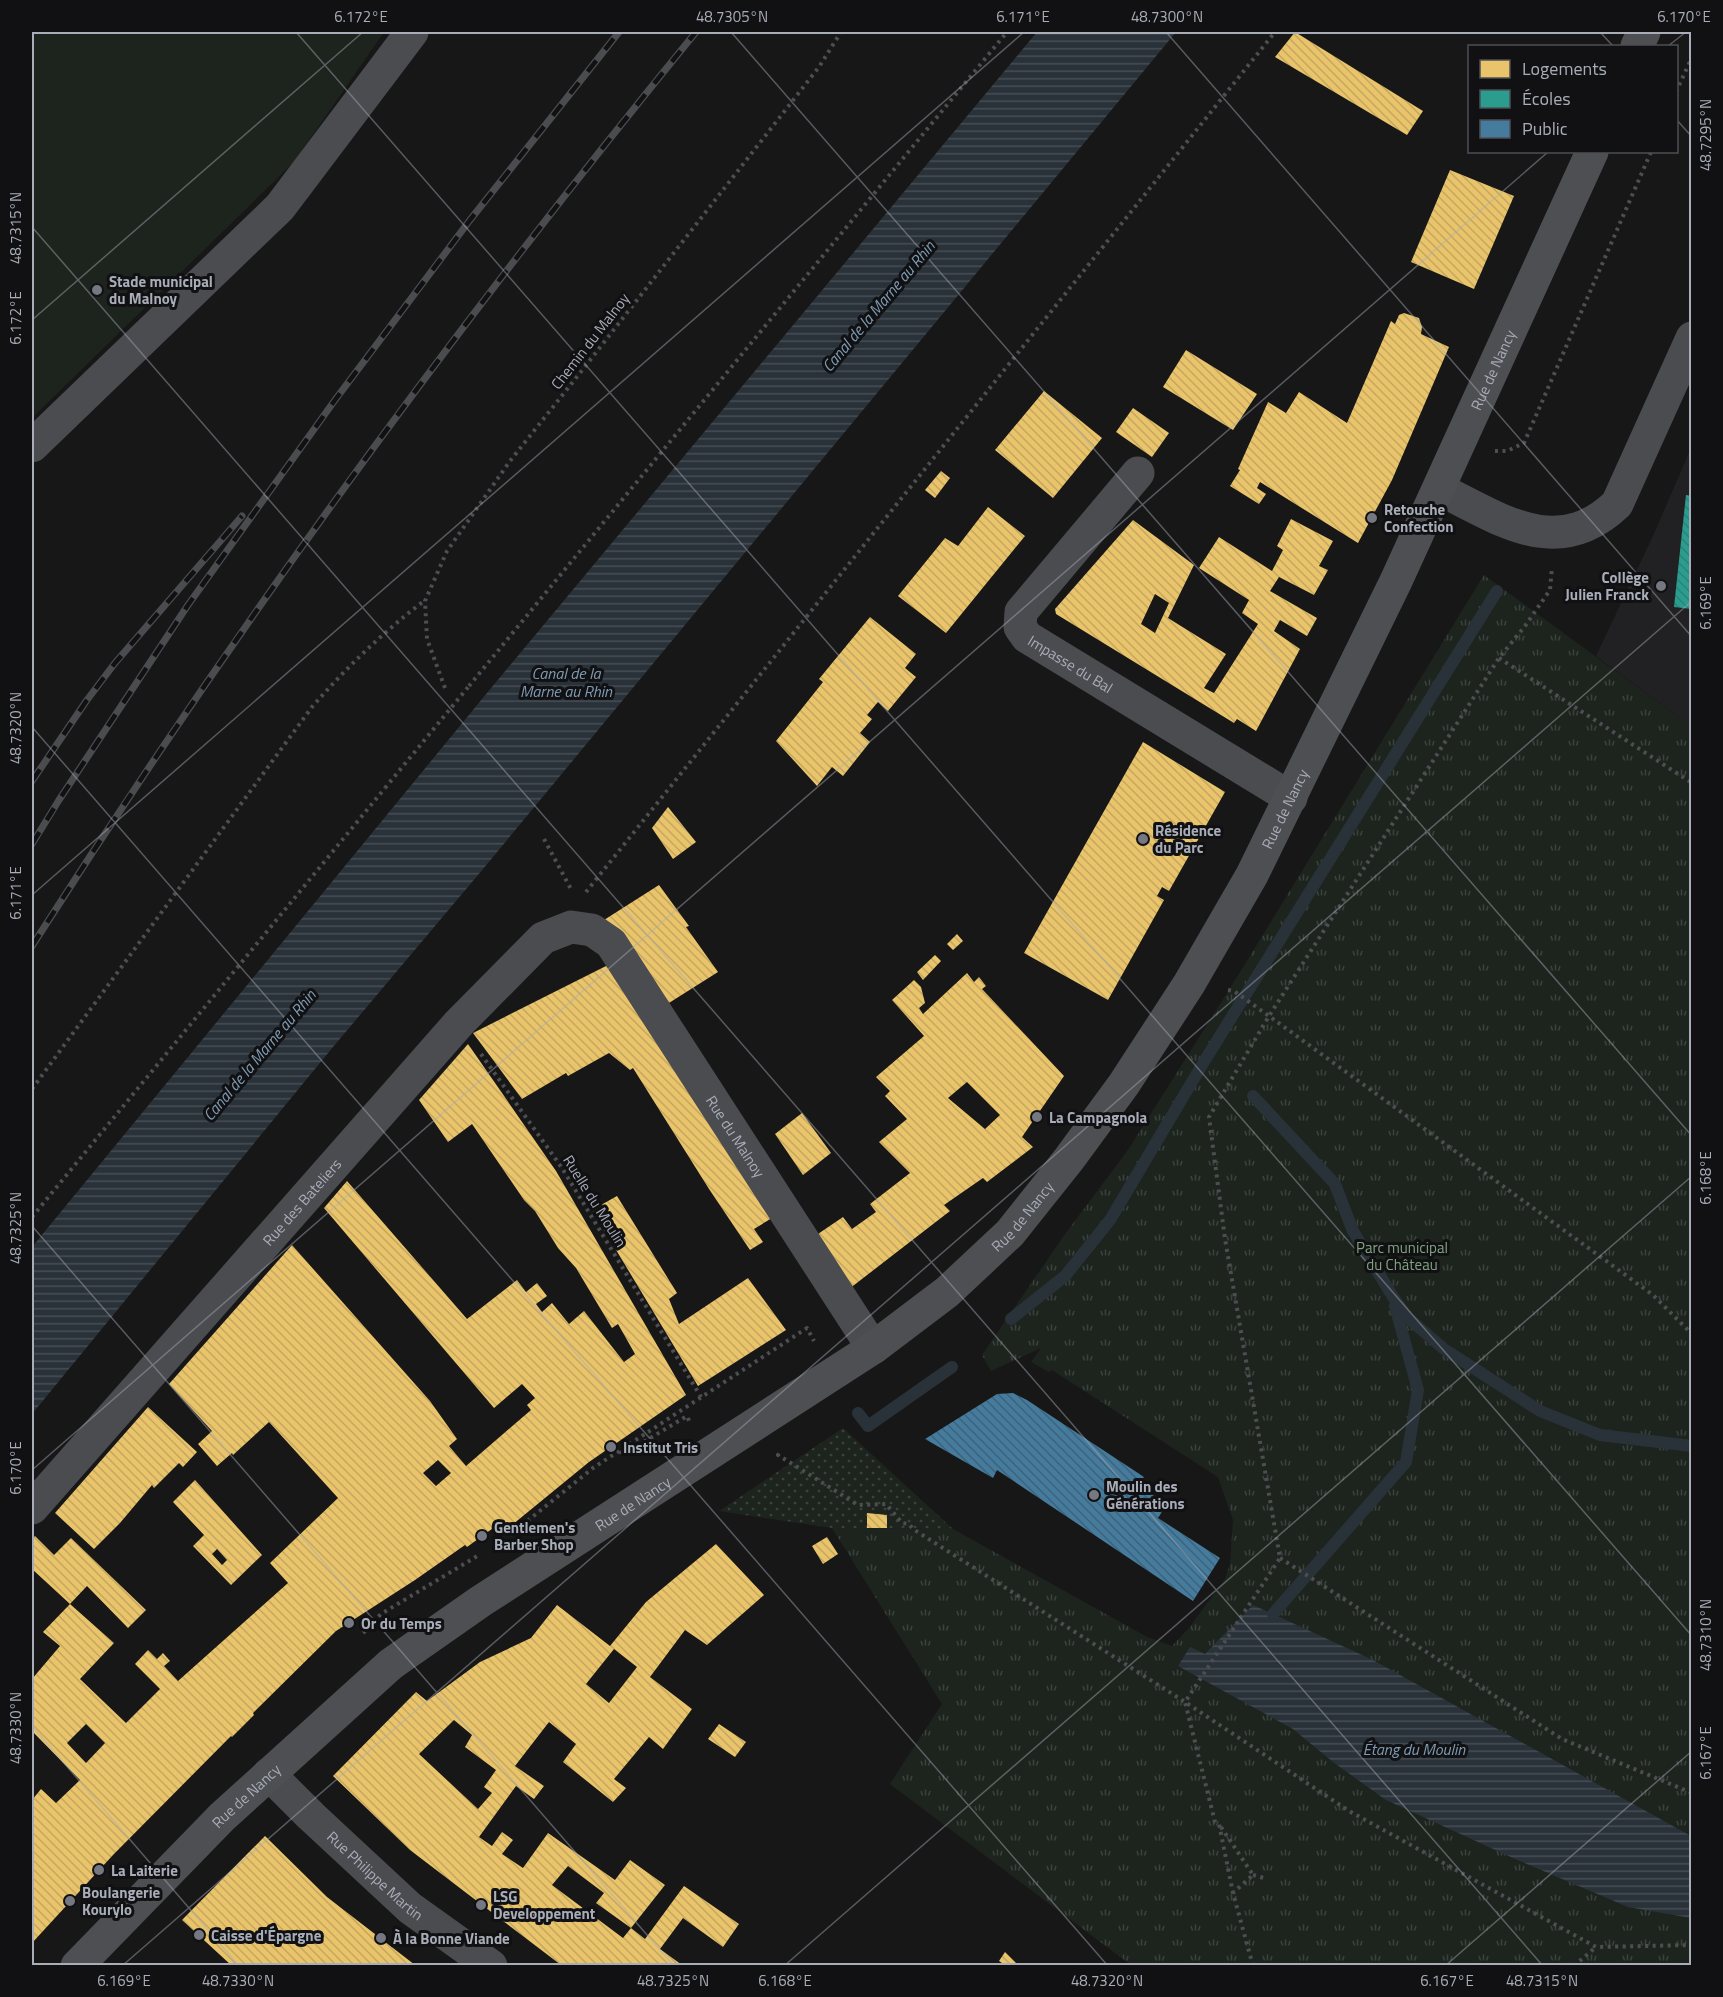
<svg xmlns="http://www.w3.org/2000/svg" width="1723" height="1997" font-family="'Titillium Web',sans-serif">
	<style>
		.built { fill: #212123 }
		.grass { fill: url(#grass-dots) }
		.park { fill: url(#park-tufts) }
		.pitch { fill: #1d241e }
		.water { fill: url(#water-rules) }
		.homes { fill: url(#homes-back-hatch); fill-rule: evenodd }
		.schools { fill: url(#schools-back-hatch) }
		.public { fill: url(#public-back-hatch) }
		.lines { fill: none; stroke-linecap: round; stroke-linejoin: round }
		.stream { stroke: #2a3239; stroke-width: 12 }
		.path { stroke: #4d4e52; stroke-width: 4; stroke-dasharray: 3 4.5; stroke-linecap: butt }
		.minor { stroke: #4b4c50; stroke-width: 33 }
		.major { stroke: #4d4f52; stroke-width: 33 }
		.rail-casing { stroke: #4b4c4f; stroke-width: 7 }
		.rail { stroke: #111113; stroke-width: 4.5; stroke-dasharray: 14; stroke-linecap: butt }
		.path-bridge { stroke: #4d4e52; stroke-width: 4; stroke-dasharray: 3 4.5; stroke-linecap: butt }
		.ticks { fill: none; stroke: #a8adb8; stroke-width: 1.5; stroke-opacity: 0.45 }
		.poi-dot { fill: #757880; stroke: #111113; stroke-width: 2 }
		.labels { text-anchor: middle; dominant-baseline: central; stroke-width: 6; stroke-linejoin: round; paint-order: stroke }
		.poi-label { font-size: 15px; font-weight: bold; fill: #a8adb8; stroke: #111113; text-anchor: start }
		.street-label { font-size: 15px; fill: #a8adb8; stroke: #111113 }
		.park-label { font-size: 15px; fill: #7fa381; stroke: #111113 }
		.water-label { font-size: 16px; font-style: italic; fill: #7f9bb3; stroke: #111113 }
		.neatline { fill: none; stroke: #a8adb8; stroke-width: 2 }
		.ticks-label { font-size: 15px; text-anchor: middle; fill: #a8adb8 }
	</style>
	<defs>
		<pattern id="grass-dots" width="8" height="8" patternUnits="userSpaceOnUse" patternTransform="scale(1.5)"><rect width="8" height="8" fill="#1d241e"/><path d="M2 2h.1M6 6h.1" fill="none" stroke="#3b413d" stroke-width="1.8" stroke-linecap="round"/></pattern>
		<pattern id="park-tufts" width="24" height="20" patternUnits="userSpaceOnUse" patternTransform="scale(1.5)"><rect width="24" height="20" fill="#1d241e"/><path d="M3 7l-1-3M5 7V3M7 7l1-3M15 17l-1-3M17 17v-4M19 17l1-3" fill="none" stroke="#3b413d"/></pattern>
		<pattern id="water-rules" width="6" height="5" patternUnits="userSpaceOnUse" patternTransform="scale(1.5)"><rect width="6" height="5" fill="#2a3239"/><path d="M0 2.5h6" fill="none" stroke="#464d54"/></pattern>
		<pattern id="homes-back-hatch" width="6" height="6" patternUnits="userSpaceOnUse" patternTransform="scale(1.5)"><rect width="6" height="6" fill="#e9c46a"/><path d="M-1 5l2 2M0 0l6 6M5-1l2 2" fill="none" stroke="#c4a760"/></pattern>
		<pattern id="schools-back-hatch" width="6" height="6" patternUnits="userSpaceOnUse" patternTransform="scale(1.5)"><rect width="6" height="6" fill="#2a9d8f"/><path d="M-1 5l2 2M0 0l6 6M5-1l2 2" fill="none" stroke="#2c8379"/></pattern>
		<pattern id="public-back-hatch" width="6" height="6" patternUnits="userSpaceOnUse" patternTransform="scale(1.5)"><rect width="6" height="6" fill="#457b9d"/><path d="M-1 5l2 2M0 0l6 6M5-1l2 2" fill="none" stroke="#3e6279"/></pattern>
	</defs>
	<rect width="100%" height="100%" fill="#171717"/>
	<!-- built -->
	<path class="built" d="M1691,448V726L1596,656L1653,536Z"/>
	<!-- grass -->
	<path class="grass" d="M843,1428L953,1529L832,1528L719,1511Z"/>
	<!-- park -->
	<path class="park" d="M1484,575L1691,726V1965H1131L890,1784L942,1704L832,1528L953,1529L1147,1637L1172,1646L1189,1628L1225,1579L1230,1564L1233,1520L1218,1477L1052,1370L1049,1372L1031,1362L1041,1348L991,1371L982,1355L1063,1237L1128,1150L1229,990Z"/>
	<!-- pitch -->
	<path class="pitch" d="M32,32H384L294,162L32,418Z"/>
	<!-- water -->
	<g class="water">
		<path d="M1037,32H1176L483,869L333,1047L32,1414V1247L482,699Z"/>
		<path d="M1253,1605L1373,1660L1691,1836V1918L1628,1907L1513,1858L1386,1800L1333,1762L1293,1729L1178,1666L1190,1647L1205,1654Z"/>
	</g>
	<!-- homes -->
	<g class="homes">
		<path d="M1295,32L1423,111L1407,135L1275,57Z"/>
		<path d="M1450,170L1514,196L1474,289L1411,262Z"/>
		<path d="M1404,313L1419,318L1422,327L1421,334L1449,347L1392,480L1358,543L1260,482L1257,488L1266,494L1259,504L1230,486L1240,470L1238,469L1268,402L1286,413L1299,392L1347,423L1391,321L1395,324L1399,315Z"/>
		<path d="M1186,350L1257,394L1233,430L1163,387Z"/>
		<path d="M1044,391L1102,438L1053,498L995,450Z"/>
		<path d="M1133,408L1169,433L1152,457L1116,432Z"/>
		<path d="M941,471L950,478L935,498L925,490Z"/>
		<path d="M988,507L1025,536L946,633L898,596L945,538L958,546Z"/>
		<path d="M1291,519L1333,541L1319,566L1328,570L1314,595L1279,577L1270,591L1317,618L1307,636L1280,620L1274,631L1300,649L1256,731L1237,719L1234,723L1056,614L1055,609L1133,520L1194,565L1168,618L1226,654L1204,688L1214,693L1258,624L1242,613L1249,600L1199,568L1219,537L1272,571L1283,550L1277,546ZM1155,594L1169,603L1155,633L1141,624Z"/>
		<path d="M870,617L916,654L905,668L916,677L888,711L878,702L867,715L872,719L860,733L870,742L843,776L832,767L817,786L776,741L823,682L819,679Z"/>
		<path d="M1143,742L1225,792L1169,891L1162,887L1157,896L1164,900L1108,1000L1024,953Z"/>
		<path d="M668,807L696,842L673,859L652,828Z"/>
		<path d="M659,885L689,926L686,927L718,972L661,1008L604,920Z"/>
		<path d="M957,934L963,941L953,950L947,944Z"/>
		<path d="M935,955L941,961L923,980L917,972Z"/>
		<path d="M610,964L772,1218L754,1229L763,1242L750,1250L709,1189L633,1068L630,1070L609,1053L568,1076L566,1073L522,1099L473,1033Z"/>
		<path d="M967,973L974,982L979,977L986,986L982,989L1064,1076L1022,1137L1033,1147L987,1182L983,1178L944,1205L950,1211L849,1289L815,1236L843,1217L852,1229L876,1212L870,1204L910,1173L879,1142L907,1119L885,1096L890,1091L876,1077L924,1036L892,1000L914,980L921,987L925,1003L919,1008L923,1014ZM967,1082L1000,1115L985,1129L948,1098Z"/>
		<path d="M468,1044L556,1171L686,1395L589,1462L501,1534L496,1526L467,1547L465,1545L415,1580L336,1631L253,1713L254,1715L232,1737L231,1736L113,1855L32,1943V1800L41,1789L56,1803L80,1780L32,1731V1679L60,1646L43,1632L70,1604L32,1569V1539L35,1536L54,1555L71,1538L146,1610L128,1628L87,1586L70,1604L114,1643L80,1679L126,1723L160,1689L135,1664L148,1650L157,1659L163,1653L170,1661L164,1666L178,1681L288,1583L270,1563L338,1498L269,1422L233,1455L232,1453L217,1466L198,1444L212,1431L169,1384L292,1245L430,1401L457,1439L449,1446L466,1466L531,1410L527,1405L535,1398L522,1384L494,1408L324,1208L347,1181L467,1319L517,1280L526,1292L537,1283L547,1296L536,1304L542,1312L552,1303L569,1324L584,1311L624,1362L635,1354L618,1324L612,1328L576,1268L558,1248L535,1211L524,1200L472,1124L448,1142L419,1100ZM438,1460L451,1473L436,1486L423,1473ZM86,1724L105,1743L86,1763L67,1743Z"/>
		<path d="M802,1113L831,1153L803,1175L775,1134Z"/>
		<path d="M617,1196L677,1293L669,1299L679,1324L748,1278L786,1330L698,1386L592,1210Z"/>
		<path d="M148,1407L197,1452L183,1467L179,1463L154,1488L152,1485L120,1523L94,1549L55,1513Z"/>
		<path d="M195,1480L262,1555L231,1585L193,1546L204,1535L173,1502ZM217,1549L227,1560L222,1565L212,1554Z"/>
		<path d="M867,1513L887,1515V1528H867Z"/>
		<path d="M827,1537L838,1554L823,1564L812,1546Z"/>
		<path d="M716,1544L764,1595L707,1645L685,1630L650,1677L692,1709L663,1749L649,1737L614,1779L626,1788L613,1802L563,1762L576,1744L549,1722L515,1766L544,1786L534,1799L516,1786L479,1837L492,1846L502,1832L513,1840L502,1854L523,1868L548,1833L615,1880L630,1860L665,1885L631,1928L596,1903L604,1893L568,1866L552,1885L623,1938L631,1928L645,1939L684,1886L739,1924L723,1947L683,1918L660,1949L682,1965H561L410,1850L333,1776L416,1692L427,1701L480,1662L531,1638L557,1605L610,1646L646,1602ZM614,1649L637,1667L609,1703L586,1684ZM454,1720L472,1735L465,1747L496,1770L484,1787L492,1793L478,1809L419,1754Z"/>
		<path d="M719,1724L746,1742L735,1757L708,1739Z"/>
		<path d="M265,1836L327,1897L415,1965H231L182,1920Z"/>
		<path d="M1005,1952L1018,1965H1005L999,1961Z"/>
	</g>
	<!-- schools -->
	<path class="schools" d="M1686,495L1692,496V609L1674,607Z"/>
	<!-- public -->
	<path class="public" d="M1013,1393L1027,1400L1144,1477L1138,1486L1167,1504L1158,1518L1220,1558L1193,1601L997,1470L993,1478L925,1439L997,1394Z"/>
	<g class="lines">
		<!-- stream -->
		<g class="stream">
			<path d="M1253,1096L1335,1184L1353,1231L1393,1297L1407,1317L1444,1349L1540,1411L1600,1435L1692,1446"/>
			<path d="M1011,1319L1065,1276L1110,1220L1205,1060L1497,591"/>
			<path d="M858,1413L868,1426L952,1367"/>
			<path d="M1273,1614L1406,1462L1418,1390L1395,1306"/>
		</g>
		<!-- path -->
		<g class="path">
			<path d="M1676,92L1692,57"/>
			<path d="M1495,451H1507L1524,443L1651,152"/>
			<path d="M1499,658L1692,783"/>
			<path d="M469,686L1007,32"/>
			<path d="M445,688L427,639L425,601L447,551L510,461L580,373L819,67L841,32"/>
			<path d="M544,839L572,891"/>
			<path d="M586,892L1275,32"/>
			<path d="M1228,990L1234,991L1269,1016L1653,1295L1692,1334"/>
			<path d="M481,1054L562,1168L701,1397"/>
			<path d="M32,1089L312,707C346,668 382,633 424,601"/>
			<path d="M32,1217L385,788"/>
			<path d="M620,1451L622,1455L687,1416L689,1421L691,1420"/>
			<path d="M779,1454L778,1455L858,1505L886,1504L902,1523L909,1524L913,1529L1185,1702L1349,1811L1596,1947L1692,1945"/>
			<path d="M510,1535L593,1468L807,1328L814,1341"/>
			<path d="M1280,1558L1562,1739L1692,1793"/>
			<path d="M363,1633L381,1614L479,1555"/>
			<path d="M1221,1827L1253,1875L1233,1893"/>
			<path d="M1253,1875L1264,1878"/>
			<path d="M1253,1966L1233,1893L1219,1824L1215,1822L1185,1702L1280,1558L1225,1239L1209,1117L1269,1016L1499,658L1525,626L1550,590L1552,567"/>
			<path d="M1574,1966L1596,1947"/>
		</g>
		<!-- minor -->
		<g class="minor">
			<path d="M32,446L280,207L412,32"/>
			<path id="s1" d="M1138,473L1021,612L1020,627L1027,637L1291,798"/>
			<path d="M1439,489C1500,519 1557,561 1617,504L1692,338"/>
			<path id="s2" d="M32,1508L459,1023L543,938L571,927L592,930L611,943L873,1348"/>
			<path id="s3" d="M269,1774L311,1816L410,1908L491,1966"/>
		</g>
		<!-- major -->
		<g class="major">
			<path d="M1637,46L1644,32"/>
			<path id="s4" d="M77,1966L222,1817L391,1664L481,1601L873,1348L947,1292L1010,1233L1069,1159L1124,1084L1189,984L1252,875L1396,581L1592,152"/>
		</g>
		<!-- rail casing -->
		<g class="rail-casing">
			<g id="rail">
				<path d="M32,781L87,700L115,663L242,516"/>
				<path d="M32,844L59,800L188,605L335,400L470,220L619,32"/>
				<path d="M32,946C235,628 457,324 696,32"/>
			</g>
		</g>
		<!-- rail -->
		<use href="#rail" class="rail"/>
		<!-- path-bridge -->
		<path class="path-bridge" d="M385,788L469,686"/>
	</g>
	<!-- ticks -->
	<path class="ticks" d="M296,32L1692,1636M731,32L1692,1136M1166,32L1692,637M1600,32L1613,46M1668,46L1686,32M1676,119L1692,137M32,227L1543,1966M32,320L363,32M32,727L1108,1966M32,895L1024,32M32,1226L674,1966M32,1470L1548,152M32,1726L239,1966M122,1966L1692,601M784,1966L1692,1176M1445,1966L1692,1751"/>
	<!-- markers -->
	<g class="poi-dot">
		<circle cx="97" cy="290" r="6"/>
		<circle cx="1372" cy="518" r="6"/>
		<circle cx="1661" cy="586" r="6"/>
		<circle cx="1143" cy="839" r="6"/>
		<circle cx="1037" cy="1117" r="6"/>
		<circle cx="611" cy="1447" r="6"/>
		<circle cx="1094" cy="1495" r="6"/>
		<circle cx="482" cy="1536" r="6"/>
		<circle cx="349" cy="1623" r="6"/>
		<circle cx="99" cy="1870" r="6"/>
		<circle cx="70" cy="1901" r="6"/>
		<circle cx="481" cy="1905" r="6"/>
		<circle cx="199" cy="1935" r="6"/>
		<circle cx="381" cy="1938" r="6"/>
	</g>
	<g class="labels">
		<!-- poi labels -->
		<g class="poi-label">
			<text x="109" y="281">Stade municipal<tspan x="109" dy="17">du Malnoy</tspan></text>
			<text x="1384" y="509">Retouche<tspan x="1384" dy="17">Confection</tspan></text>
			<text x="1649" y="577" text-anchor="end">Collège<tspan x="1649" dy="17">Julien Franck</tspan></text>
			<text x="1155" y="830">Résidence<tspan x="1155" dy="17">du Parc</tspan></text>
			<text x="1049" y="1117">La Campagnola</text>
			<text x="623" y="1447">Institut Tris</text>
			<text x="1106" y="1486">Moulin des<tspan x="1106" dy="17">Générations</tspan></text>
			<text x="494" y="1527">Gentlemen's<tspan x="494" dy="17">Barber Shop</tspan></text>
			<text x="361" y="1623">Or du Temps</text>
			<text x="111" y="1870">La Laiterie</text>
			<text x="82" y="1892">Boulangerie<tspan x="82" dy="17">Kourylo</tspan></text>
			<text x="493" y="1896">LSG<tspan x="493" dy="17">Developpement</tspan></text>
			<text x="211" y="1935">Caisse d'Épargne</text>
			<text x="393" y="1938">À la Bonne Viande</text>
		</g>
		<!-- street labels -->
		<g class="street-label">
			<text transform="translate(590 341) rotate(-52)">Chemin du Malnoy</text>
			<text stroke="none"><textPath href="#s4" startOffset="2184">Rue de Nancy</textPath></text>
			<text stroke="none"><textPath href="#s1" startOffset="260">Impasse du Bal</textPath></text>
			<text stroke="none"><textPath href="#s4" startOffset="1698">Rue de Nancy</textPath></text>
			<text stroke="none"><textPath href="#s2" startOffset="1070">Rue du Malnoy</textPath></text>
			<text stroke="none"><textPath href="#s2" startOffset="408">Rue des Bateliers</textPath></text>
			<text transform="translate(595 1201) rotate(58)">Ruelle du Moulin</text>
			<text stroke="none"><textPath href="#s4" startOffset="1212">Rue de Nancy</textPath></text>
			<text stroke="none"><textPath href="#s4" startOffset="726">Rue de Nancy</textPath></text>
			<text stroke="none"><textPath href="#s4" startOffset="240">Rue de Nancy</textPath></text>
			<text stroke="none"><textPath href="#s3" startOffset="147">Rue Philippe Martin</textPath></text>
		</g>
		<!-- park labels -->
		<g class="park-label">
			<text x="1402" y="1247">Parc municipal<tspan x="1402" dy="17">du Château</tspan></text>
		</g>
		<!-- water labels -->
		<g class="water-label">
			<text transform="translate(878 306) rotate(-50)">Canal de la Marne au Rhin</text>
			<text x="566" y="673">Canal de la<tspan x="566" dy="18">Marne au Rhin</tspan></text>
			<text transform="translate(259 1055) rotate(-50)">Canal de la Marne au Rhin</text>
			<text x="1414" y="1749">Étang du Moulin</text>
		</g>
	</g>
	<!-- border -->
	<rect width="1723" height="1997" fill="none" stroke="#111113" stroke-width="66"/>
	<!-- legend -->
	<rect x="1468" y="45" width="210" height="108" fill="#111113" stroke="#4d4f55" stroke-width="1.5"/>
	<rect x="1480" y="60" width="30" height="18" fill="#e9c46a" stroke="#4d4f55" stroke-width="1.5"/>
	<text x="1522" y="75" font-size="18" fill="#a8adb8">Logements</text>
	<rect x="1480" y="90" width="30" height="18" fill="#2a9d8f" stroke="#4d4f55" stroke-width="1.5"/>
	<text x="1522" y="105" font-size="18" fill="#a8adb8">Écoles</text>
	<rect x="1480" y="120" width="30" height="18" fill="#457b9d" stroke="#4d4f55" stroke-width="1.5"/>
	<text x="1522" y="135" font-size="18" fill="#a8adb8">Public</text>
	<rect x="33" y="33" width="1657" height="1931" class="neatline"/>
	<g class="ticks-label">
		<text x="361" y="22">6.172°E</text>
		<text x="732" y="22">48.7305°N</text>
		<text x="1023" y="22">6.171°E</text>
		<text x="1167" y="22">48.7300°N</text>
		<text x="1684" y="22">6.170°E</text>
		<text transform="translate(1706 135) rotate(-90)" y="5">48.7295°N</text>
		<text transform="translate(16 228) rotate(-90)" y="5">48.7315°N</text>
		<text transform="translate(16 318) rotate(-90)" y="5">6.172°E</text>
		<text transform="translate(1706 603) rotate(-90)" y="5">6.169°E</text>
		<text transform="translate(16 728) rotate(-90)" y="5">48.7320°N</text>
		<text transform="translate(16 893) rotate(-90)" y="5">6.171°E</text>
		<text transform="translate(1706 1178) rotate(-90)" y="5">6.168°E</text>
		<text transform="translate(16 1228) rotate(-90)" y="5">48.7325°N</text>
		<text transform="translate(16 1468) rotate(-90)" y="5">6.170°E</text>
		<text transform="translate(1706 1635) rotate(-90)" y="5">48.7310°N</text>
		<text transform="translate(16 1728) rotate(-90)" y="5">48.7330°N</text>
		<text transform="translate(1706 1753) rotate(-90)" y="5">6.167°E</text>
		<text x="124" y="1986">6.169°E</text>
		<text x="238" y="1986">48.7330°N</text>
		<text x="673" y="1986">48.7325°N</text>
		<text x="785" y="1986">6.168°E</text>
		<text x="1107" y="1986">48.7320°N</text>
		<text x="1447" y="1986">6.167°E</text>
		<text x="1542" y="1986">48.7315°N</text>
	</g>
</svg>
